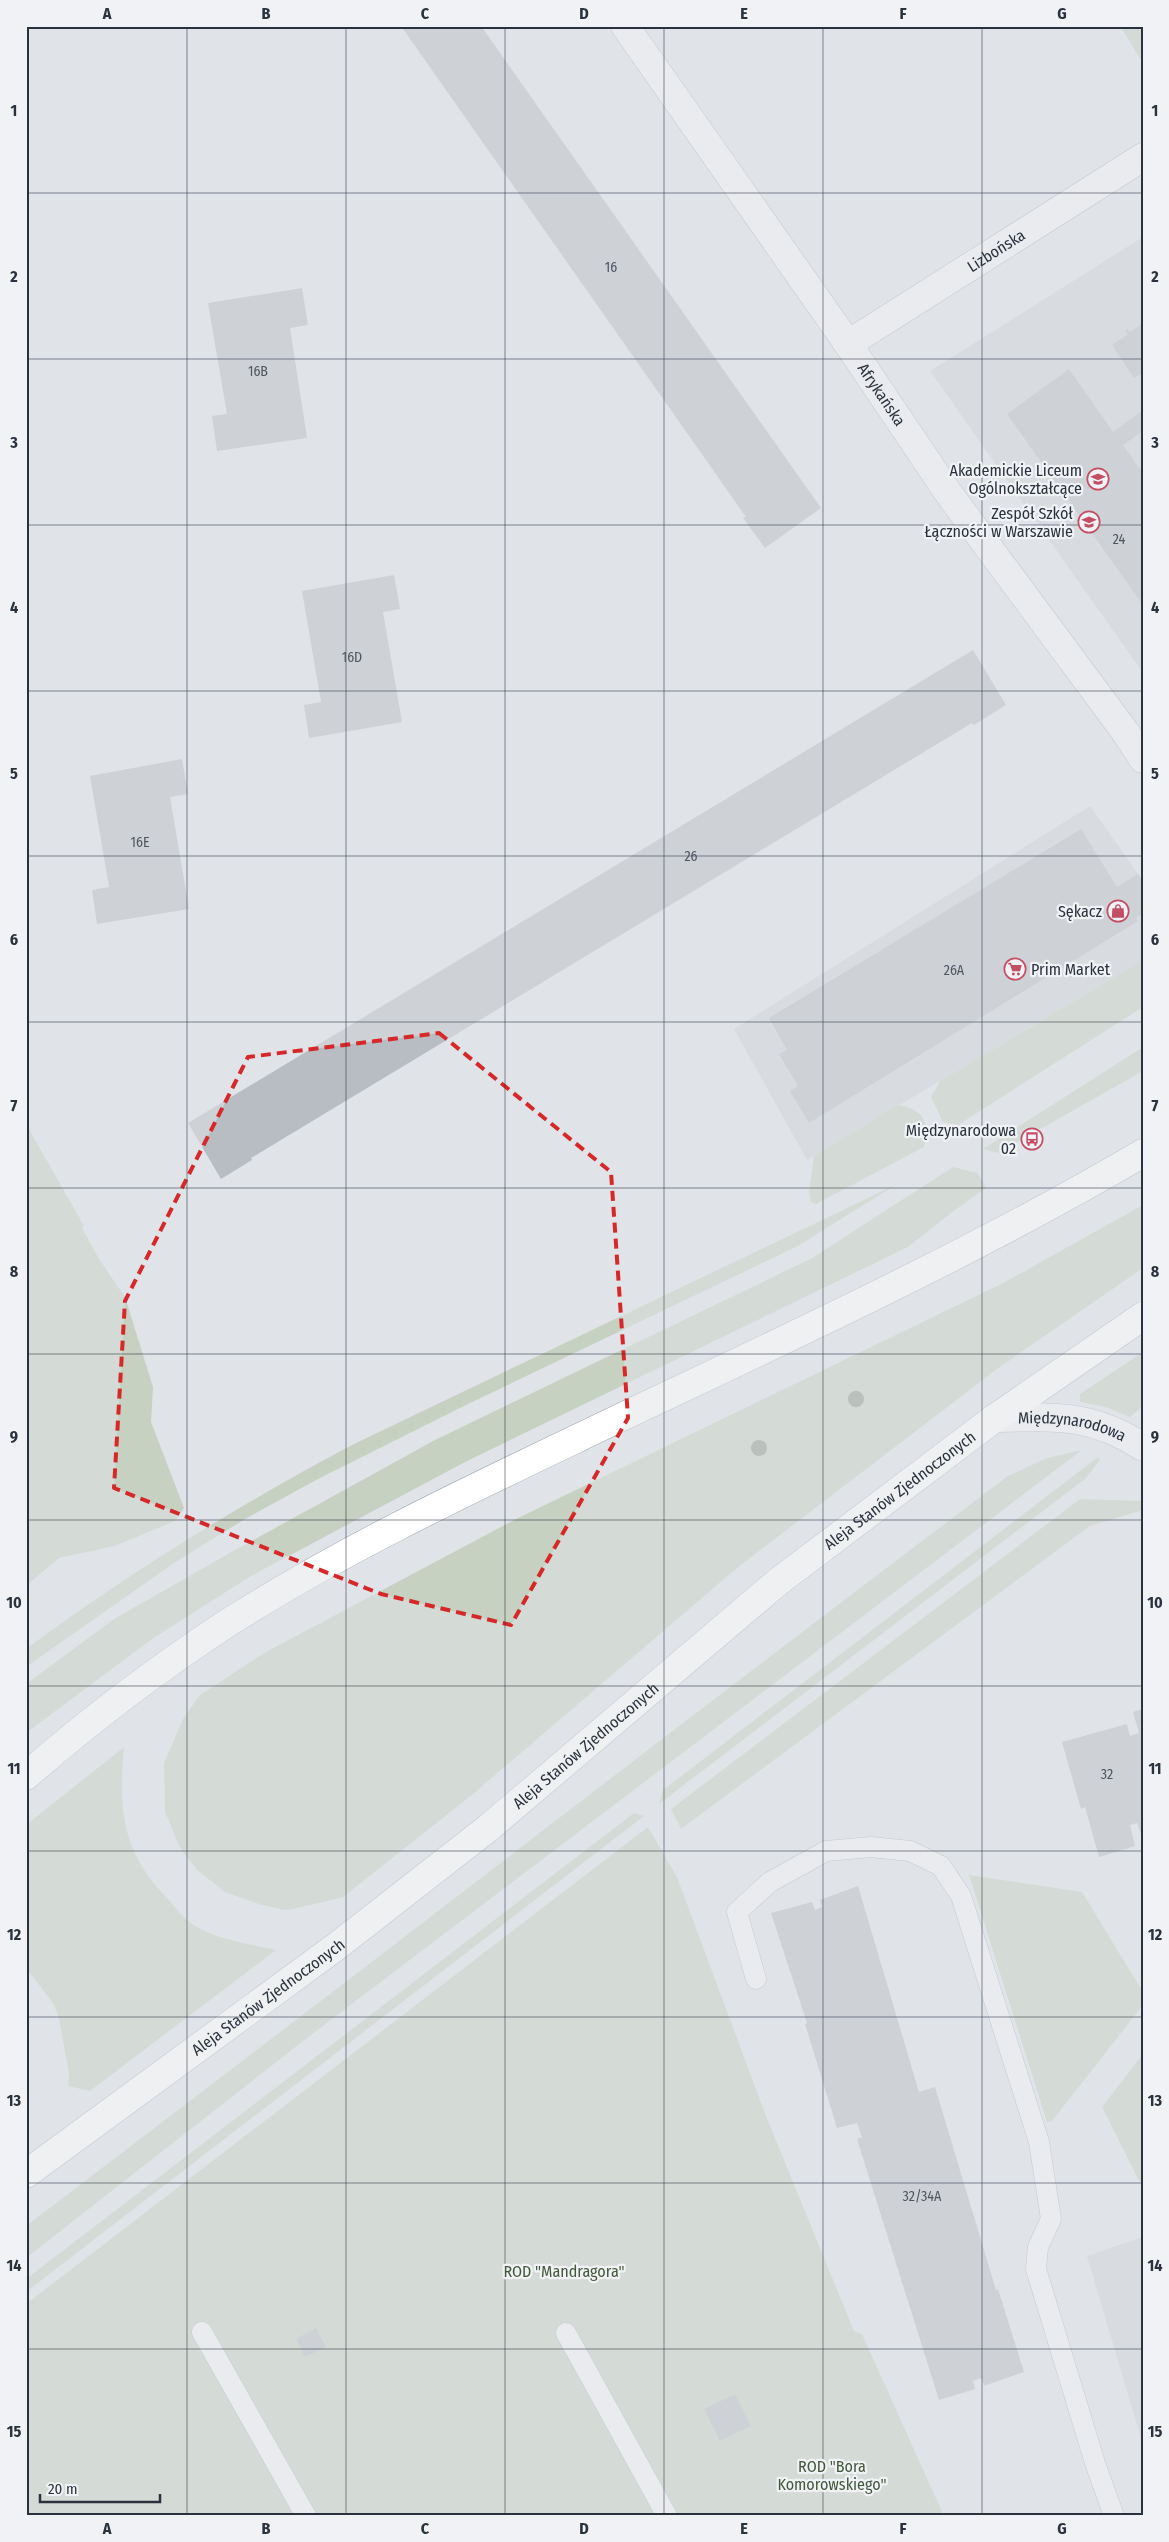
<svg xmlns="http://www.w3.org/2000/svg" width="1169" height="2542" font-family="'Fira Sans Condensed',sans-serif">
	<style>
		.built { fill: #ced3da }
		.green { fill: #c6d1c2 }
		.building { fill: #b8bdc4 }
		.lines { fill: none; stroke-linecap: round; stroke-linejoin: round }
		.service-casing { stroke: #a6aab2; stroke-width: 21 }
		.minor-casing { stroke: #a6aab2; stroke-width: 29 }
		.tertiary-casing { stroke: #a6aab2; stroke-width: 29 }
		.primary-casing { stroke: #a0a8b3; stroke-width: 29 }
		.service { stroke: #f3f4f7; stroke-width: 20 }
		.minor { stroke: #f3f4f7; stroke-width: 28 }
		.tertiary { stroke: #f3f4f7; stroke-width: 28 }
		.primary { stroke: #fff; stroke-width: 28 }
		.tree { fill: #879787 }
		.marked { fill: none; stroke: #d62828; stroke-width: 4; stroke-dasharray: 10 6; stroke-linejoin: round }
		.grid { fill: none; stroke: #2a323e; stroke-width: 1; stroke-opacity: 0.55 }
		.labels { text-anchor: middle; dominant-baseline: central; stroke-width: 4.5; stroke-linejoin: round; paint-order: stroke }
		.number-label { font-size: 14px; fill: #4e5560 }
		.street-label { font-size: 16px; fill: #2a323e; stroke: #f0f2f6 }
		.poi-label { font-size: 16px; fill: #2a323e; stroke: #f0f2f6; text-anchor: end }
		.park-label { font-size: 16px; fill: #3f5938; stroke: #f0f2f6 }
		.neatline { fill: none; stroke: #2a323e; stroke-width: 2 }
		.grid-label { font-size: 16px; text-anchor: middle; font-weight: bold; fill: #2a323e }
	</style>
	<rect width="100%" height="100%" fill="#e0e3e8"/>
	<!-- built -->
	<g class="built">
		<path d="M1143,237V673L930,371Z"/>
		<path d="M1090,806L1143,881V960L807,1160L734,1029Z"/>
		<path d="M1143,2237V2445L1087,2256Z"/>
	</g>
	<!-- green -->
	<g class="green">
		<path d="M1120,26H1143V63Z"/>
		<path d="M1143,960V1007L958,1125L943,1122L931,1097L940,1081Z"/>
		<path d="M1143,1047V1071L998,1153L983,1149Z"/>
		<path d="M898,1105C924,1109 930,1123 924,1147L816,1204L811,1202L809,1192L814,1156Z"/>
		<path d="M26,1124L84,1226L82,1228L99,1259L125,1297L153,1387L151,1422L184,1508L175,1521L115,1546L59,1558L26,1586Z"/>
		<path d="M953,1167L978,1173L986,1188L951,1213L908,1247L467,1461L251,1576L152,1639L26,1733V1684L114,1619L228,1554L435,1440L812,1258Z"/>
		<path d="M897,1184L798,1246L468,1404L318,1479L245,1519L174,1563L26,1667V1649C130,1572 239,1505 354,1444Z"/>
		<path d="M1143,1205V1268L997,1369L737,1568L473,1794L343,1897L294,1909L284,1910L262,1905L225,1892L197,1870L180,1848L165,1812L164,1763L184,1717L200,1695L264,1653L514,1520L1005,1282Z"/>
		<path d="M1143,1352V1406L1130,1417L1106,1407L1080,1402V1394Z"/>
		<path d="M1082,1450L307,2038L26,2258V2226C354,1977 679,1724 1008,1476L1047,1458Z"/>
		<path d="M1098,1457L1100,1460L1085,1479L659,1804L663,1790Z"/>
		<path d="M1080,1499L1143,1501V1510L1090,1526L681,1829L671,1809Z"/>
		<path d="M124,1747C119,1811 121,1851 168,1899C175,1907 183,1918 192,1924C212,1938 251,1945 276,1950L90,2091L68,2086L69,2074L59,2018L53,2003L26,1968V1825Z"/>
		<path d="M634,1813L644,1816L26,2292V2279Z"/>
		<path d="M648,1827L677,1877L766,2116L854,2331L862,2334L944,2516H26V2304Z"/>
		<path d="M969,1875L1082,1892L1143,1992V2005L1052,2121L1047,2122Z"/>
		<path d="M1143,2054V2180L1139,2181L1102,2107Z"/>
	</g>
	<!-- building -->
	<g class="building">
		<path d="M401,26H481L821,508L765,548L743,518L746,517Z"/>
		<path d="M302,288L308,325L290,328L307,438L217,451L212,416L227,414L208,303Z"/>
		<path d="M1143,323V373L1134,378L1112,345L1128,334L1125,331L1127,329L1130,332Z"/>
		<path d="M1069,369L1113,432L1143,410V431L1123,445L1143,473V605L1007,414Z"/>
		<path d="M394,575L400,609L383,612L402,722L309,738L304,705L321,702L302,591Z"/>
		<path d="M973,650L1006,705L974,725L972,723L533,988L251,1158L252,1160L221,1179L188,1123Z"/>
		<path d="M182,759L188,794L170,797L189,909L97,924L92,890L109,887L90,776Z"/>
		<path d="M1081,829L1117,887L1138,874L1143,881V913L1136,918L1138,921L809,1123L790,1091L798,1086L779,1054L787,1050L769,1018Z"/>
		<path d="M1143,1709V1834H1141L1137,1823L1130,1825L1135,1846L1099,1857L1085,1807L1081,1809L1062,1742L1127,1724L1130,1736L1139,1733L1133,1712Z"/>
		<path d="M858,1886L919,2092L935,2087L996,2290L998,2289L1024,2372L984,2386L981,2378L973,2381L975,2389L939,2400L857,2139L862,2137L857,2123L837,2128L805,2024L807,2023L771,1913L812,1902L815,1910L822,1907L820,1900Z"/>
		<path d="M316,2328L326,2347L305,2357L296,2339Z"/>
		<path d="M735,2394L751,2426L720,2441L704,2409Z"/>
	</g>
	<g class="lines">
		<!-- service casing -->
		<g class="service-casing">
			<g id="service">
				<path d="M756,1979L737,1912L770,1882L826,1851L871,1847L910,1851L941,1866L961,1896L1039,2142L1051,2219L1038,2247L1036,2269L1095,2463L1114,2516"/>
				<path d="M202,2332L306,2516"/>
				<path d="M566,2333L667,2516"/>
			</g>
		</g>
		<!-- minor casing -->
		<g class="minor-casing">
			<g id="minor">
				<path id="s1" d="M625,26L848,344L949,494L1126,733L1143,759"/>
				<path id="s2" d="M848,344L1143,157"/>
			</g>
		</g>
		<!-- tertiary casing -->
		<g class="tertiary-casing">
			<g id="tertiary">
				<path id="s3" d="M995,1418C1054,1417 1091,1413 1143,1447"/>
			</g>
		</g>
		<!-- primary casing -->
		<g class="primary-casing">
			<g id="primary">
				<path d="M26,1776C89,1721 156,1670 226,1624C353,1543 491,1480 626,1415C801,1332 976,1251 1143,1153"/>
				<path id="s4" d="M26,2174L337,1946L487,1829L779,1581L995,1418L1143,1316"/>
			</g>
		</g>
		<!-- service -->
		<use href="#service" class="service"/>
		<!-- minor -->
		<use href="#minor" class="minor"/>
		<!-- tertiary -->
		<use href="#tertiary" class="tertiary"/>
		<!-- primary -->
		<use href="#primary" class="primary"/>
	</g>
	<!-- trees -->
	<g class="tree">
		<circle cx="856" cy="1399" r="8"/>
		<circle cx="759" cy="1448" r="8"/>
	</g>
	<!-- marked area -->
	<path d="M0 0H1169V2542H0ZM439,1033L611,1172L628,1418L511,1625L381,1594L114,1488L125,1301L248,1057Z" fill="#e0e3e8" fill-opacity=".55" fill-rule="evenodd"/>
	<path class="marked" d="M439,1033L611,1172L628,1418L511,1625L381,1594L114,1488L125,1301L248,1057Z"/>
	<!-- grid -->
	<path class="grid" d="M187,26V2516M346,26V2516M505,26V2516M664,26V2516M823,26V2516M982,26V2516M26,193H1143M26,359H1143M26,525H1143M26,691H1143M26,856H1143M26,1022H1143M26,1188H1143M26,1354H1143M26,1520H1143M26,1686H1143M26,1851H1143M26,2017H1143M26,2183H1143M26,2349H1143"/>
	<!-- icons -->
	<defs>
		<g id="school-ring" transform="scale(1.125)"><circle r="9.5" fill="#f0f2f6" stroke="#c44e63" stroke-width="1.5"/><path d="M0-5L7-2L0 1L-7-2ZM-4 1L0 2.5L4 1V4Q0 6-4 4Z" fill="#c44e63"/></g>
		<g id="shop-ring" transform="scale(1.125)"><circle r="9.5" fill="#f0f2f6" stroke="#c44e63" stroke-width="1.5"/><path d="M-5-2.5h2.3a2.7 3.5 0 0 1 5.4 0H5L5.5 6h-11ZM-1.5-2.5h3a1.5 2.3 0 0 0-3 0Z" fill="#c44e63"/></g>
		<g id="supermarket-ring" transform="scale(1.125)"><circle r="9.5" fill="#f0f2f6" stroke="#c44e63" stroke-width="1.5"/><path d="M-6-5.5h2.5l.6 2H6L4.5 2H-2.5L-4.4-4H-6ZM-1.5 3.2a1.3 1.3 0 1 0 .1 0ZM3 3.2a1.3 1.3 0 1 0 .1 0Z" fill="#c44e63"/></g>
		<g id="bus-ring" transform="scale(1.125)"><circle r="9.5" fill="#f0f2f6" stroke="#c44e63" stroke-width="1.5"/><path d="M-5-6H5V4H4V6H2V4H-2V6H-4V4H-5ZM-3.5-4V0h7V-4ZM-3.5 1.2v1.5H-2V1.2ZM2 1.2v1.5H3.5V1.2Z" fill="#c44e63"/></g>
	</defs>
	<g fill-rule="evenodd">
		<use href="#school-ring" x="1098" y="479"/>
		<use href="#school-ring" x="1089" y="522"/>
		<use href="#shop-ring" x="1118" y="911"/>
		<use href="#supermarket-ring" x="1015" y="969"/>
		<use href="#bus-ring" x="1032" y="1139"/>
	</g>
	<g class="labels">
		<!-- number labels -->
		<g class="number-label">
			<text x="611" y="267">16</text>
			<text x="258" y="371">16B</text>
			<text x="1119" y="539">24</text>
			<text x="352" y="657">16D</text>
			<text x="140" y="842">16E</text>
			<text x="691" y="856">26</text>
			<text x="954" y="970">26A</text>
			<text x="1107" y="1774">32</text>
			<text x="922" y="2196">32/34A</text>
		</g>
		<!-- street labels -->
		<g class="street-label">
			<text stroke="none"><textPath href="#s2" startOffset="175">Lizbońska</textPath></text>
			<text stroke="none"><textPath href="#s1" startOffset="449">Afrykańska</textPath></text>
			<text stroke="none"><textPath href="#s3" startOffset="78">Międzynarodowa</textPath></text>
			<text stroke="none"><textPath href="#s4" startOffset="1110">Aleja Stanów Zjednoczonych</textPath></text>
			<text stroke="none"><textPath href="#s4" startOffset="705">Aleja Stanów Zjednoczonych</textPath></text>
			<text stroke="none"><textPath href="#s4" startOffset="300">Aleja Stanów Zjednoczonych</textPath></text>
		</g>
		<!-- poi labels -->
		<g class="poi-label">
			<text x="1082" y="470">Akademickie Liceum<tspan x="1082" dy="18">Ogólnokształcące</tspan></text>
			<text x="1073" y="513">Zespół Szkół<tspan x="1073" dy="18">Łączności w Warszawie</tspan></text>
			<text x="1102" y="911">Sękacz</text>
			<text x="1031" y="969" text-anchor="start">Prim Market</text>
			<text x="1016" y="1130">Międzynarodowa<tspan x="1016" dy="18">02</tspan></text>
		</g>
		<!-- park labels -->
		<g class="park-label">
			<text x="564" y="2271">ROD "Mandragora"</text>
			<text x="832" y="2466">ROD "Bora<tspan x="832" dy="18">Komorowskiego"</tspan></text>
		</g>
	</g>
	<!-- border -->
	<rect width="1169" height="2542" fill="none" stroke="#f0f2f6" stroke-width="55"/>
	<!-- scale -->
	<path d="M40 2494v8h120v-8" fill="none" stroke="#2a323e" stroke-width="2.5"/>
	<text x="48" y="2494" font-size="15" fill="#2a323e" stroke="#f0f2f6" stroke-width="4" paint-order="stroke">20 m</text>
	<rect x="28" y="28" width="1114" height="2486" class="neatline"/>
	<g class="grid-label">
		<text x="107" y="19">A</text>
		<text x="266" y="19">B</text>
		<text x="425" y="19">C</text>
		<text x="584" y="19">D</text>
		<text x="744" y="19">E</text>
		<text x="903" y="19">F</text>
		<text x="1062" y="19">G</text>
		<text x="14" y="116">1</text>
		<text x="1155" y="116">1</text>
		<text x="14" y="282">2</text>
		<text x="1155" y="282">2</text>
		<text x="14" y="448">3</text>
		<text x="1155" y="448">3</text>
		<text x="14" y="613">4</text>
		<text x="1155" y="613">4</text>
		<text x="14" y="779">5</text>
		<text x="1155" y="779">5</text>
		<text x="14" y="945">6</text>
		<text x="1155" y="945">6</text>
		<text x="14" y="1111">7</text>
		<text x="1155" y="1111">7</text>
		<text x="14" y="1277">8</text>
		<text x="1155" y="1277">8</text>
		<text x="14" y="1442">9</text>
		<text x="1155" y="1442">9</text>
		<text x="14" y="1608">10</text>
		<text x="1155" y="1608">10</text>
		<text x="14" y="1774">11</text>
		<text x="1155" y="1774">11</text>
		<text x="14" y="1940">12</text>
		<text x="1155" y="1940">12</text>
		<text x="14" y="2106">13</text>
		<text x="1155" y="2106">13</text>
		<text x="14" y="2271">14</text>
		<text x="1155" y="2271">14</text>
		<text x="14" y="2437">15</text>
		<text x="1155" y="2437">15</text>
		<text x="107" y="2534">A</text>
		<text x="266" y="2534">B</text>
		<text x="425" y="2534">C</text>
		<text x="584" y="2534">D</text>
		<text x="744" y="2534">E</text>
		<text x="903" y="2534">F</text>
		<text x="1062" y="2534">G</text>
	</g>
</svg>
